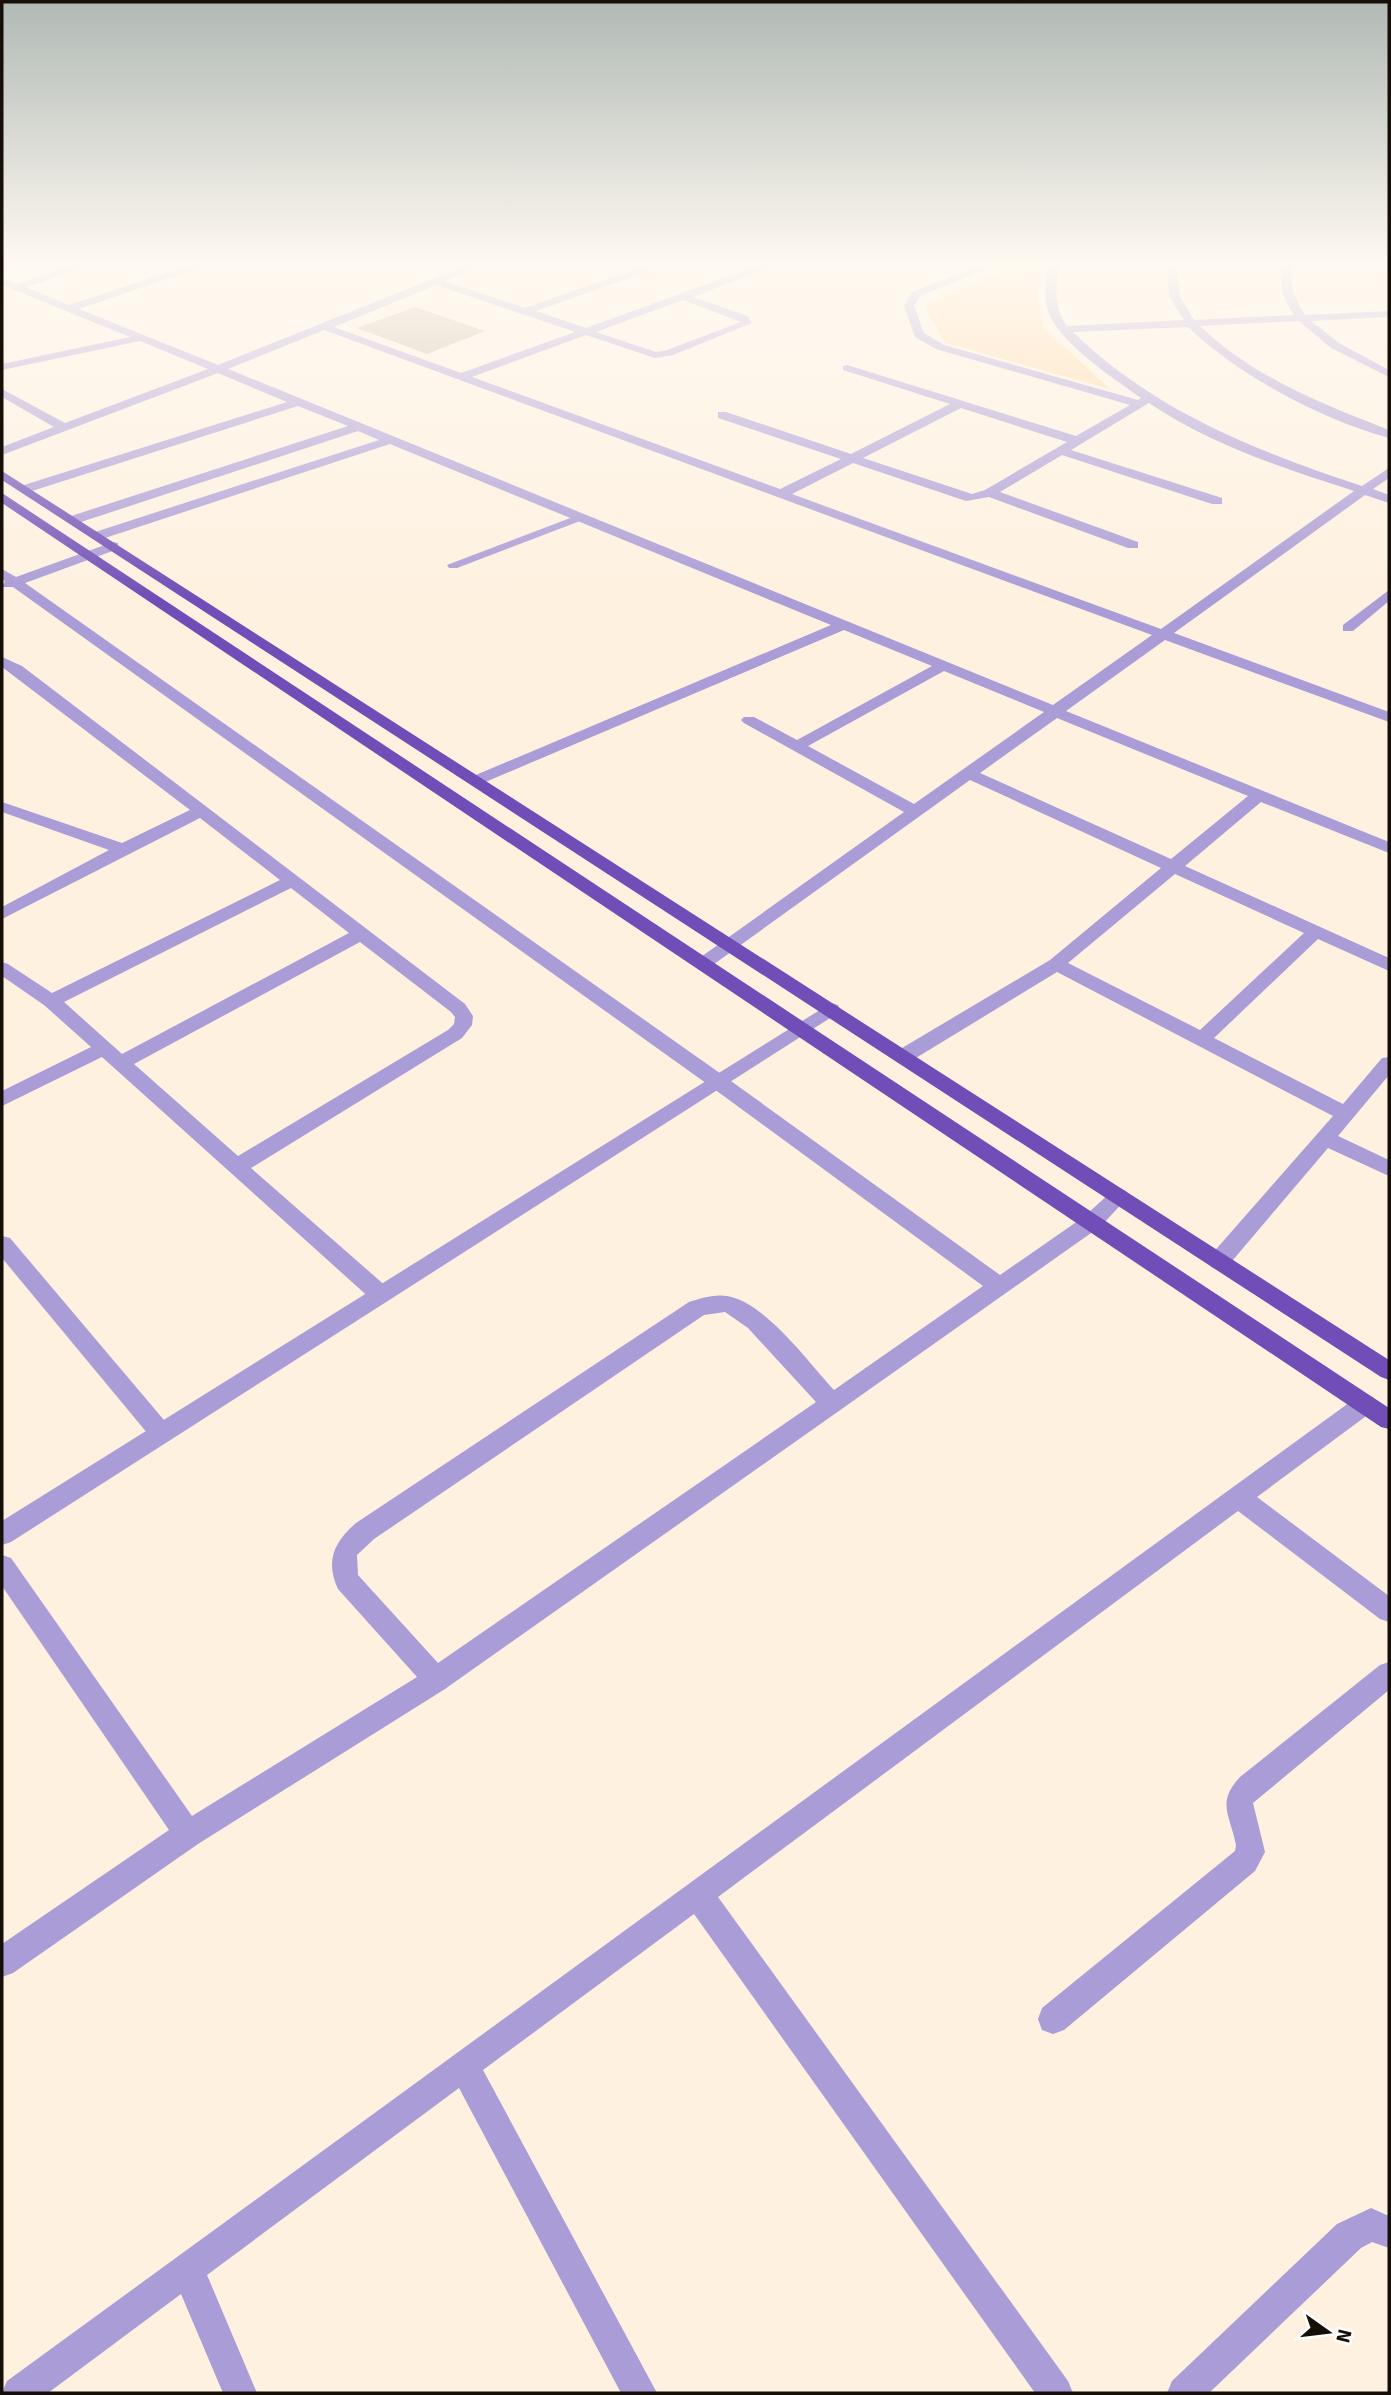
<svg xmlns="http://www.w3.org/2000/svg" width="1391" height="2395" font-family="Signika,sans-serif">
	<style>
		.green { fill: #fed7a2 }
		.building { fill: #c4b4a0 }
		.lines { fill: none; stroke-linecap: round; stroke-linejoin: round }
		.service { fill: #aa9cd6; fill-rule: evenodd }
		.minor { fill: #aa9cd6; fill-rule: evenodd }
		.tertiary { fill: #aa9cd6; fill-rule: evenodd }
		.primary { fill: #714eb7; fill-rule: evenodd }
	</style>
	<rect width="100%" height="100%" fill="#fef1e0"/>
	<!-- green -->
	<path class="green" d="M1021,263H1037L1035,286L1044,328L1110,389L945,343L925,305Z"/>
	<!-- building -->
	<path class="building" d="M415,307L485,331L427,354L357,328Z"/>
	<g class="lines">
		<!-- service -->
		<path class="service" d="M578,515L588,518L457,568H449L447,565Z"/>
		<!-- minor -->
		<g class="minor">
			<path d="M79,263H95L26,287L69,305L197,263H213L79,309L218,365L472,263H487L445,281L525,308L644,266H652V270L536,311L586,328L765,263H781L693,297L748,316L752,323L673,355L655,358L586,335L472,377L780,489L841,459L718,418V412H726L851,454L950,404L843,370V366L847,365L1076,436L1130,405L936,349L915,337L904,306L912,292L986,263H1001L920,296L914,306L924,333L944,345L1138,400L1141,398C1114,378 1055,341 1047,307C1043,293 1046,277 1050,263H1060C1055,285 1053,307 1067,326L1184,320L1169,296L1167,263H1177L1180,296L1194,320L1294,315C1282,297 1279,285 1282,263H1292C1290,284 1293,297 1305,315L1389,311V317L1311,321L1339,343L1389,370V377L1331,348L1299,321L1200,326C1253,377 1322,404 1389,430V438C1321,419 1239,376 1188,327L1073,332C1154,411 1256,451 1362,486L1389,468V478L1373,489L1389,495V503L1365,495L1174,633L1389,712V722L1165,640L1066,711L1389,842V853L1261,802L1185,866L1389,958V971L1318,939L1214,1038L1343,1104L1382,1058L1389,1057V1075L1338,1136L1389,1160V1176L1328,1148L1227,1267L1219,1269L1211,1267L1208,1261L1211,1255L1333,1116L1057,972L911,1061H897L894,1056L897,1051L1050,960L1161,868L970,780L710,967H698L695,963L698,959L904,812L744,723L741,720L744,717H754L797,740L932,666L844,630L483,783H471L469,780L471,777L831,625L390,444L102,539H92V533L379,440L358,431L78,523H68V517L348,426L298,406L29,492H21V486L287,402L218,373L2,455V447L54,427L2,397V389L65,423L208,369L140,341L2,370V364L130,337L2,285V278L17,284ZM436,285L575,332L461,373L334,327ZM683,300L741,322L667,350L656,352L596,332ZM324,330L1152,635L1053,705L228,369ZM1149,403C1211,445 1283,468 1354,491L1161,629L792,494L853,463L966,501L989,497L1128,548H1138V542L1000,492L1062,455L1212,504H1222V498L1071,450ZM961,408L1067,442L985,490L972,494L863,458ZM944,671L1044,712L914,804L808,746ZM1057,718L1248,796L1171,859L980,773ZM1175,874L1304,933L1200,1030L1068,963Z"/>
			<path d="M113,542L118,543V549L25,583L724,1076L1000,1275L1085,1216L1112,1191L1119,1188L1126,1191L1129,1196L1101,1226L445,1689L198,1844L13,1973L2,1977V1944L169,1830L2,1586V1555L11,1558L192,1816L417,1677L338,1589C325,1561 334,1542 356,1523L689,1302C701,1298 715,1294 727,1296C765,1302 808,1362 834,1390L983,1286L710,1086L13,587H2L5,581L2,579V569L16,577ZM725,1312L748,1328L816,1402L438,1663L358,1575L357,1555L374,1539L704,1315Z"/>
			<path d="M1389,590V601L1353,631H1343V625Z"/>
			<path d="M2,657L22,666L465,1004L473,1016L472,1025L462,1038L251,1168L388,1288L391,1294L388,1300L380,1302L372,1300L102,1057L2,1106V1091L91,1047L44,1005L2,976V962L8,964L52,993L280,880L200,818L2,919V907L109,850L2,812V802L122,843L190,810L2,667ZM291,888L349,933L122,1054L64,1002ZM360,942L451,1012L455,1017L454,1024L448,1030L238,1156L134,1064Z"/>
			<path d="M2,1236L10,1238L169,1426L173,1433L169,1440L161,1443L153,1440L2,1258Z"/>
			<path d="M1365,1395L1373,1397L1377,1404L1373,1411L1257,1497L1389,1596V1622L1380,1619L1238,1511L718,1897L1068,2381L1073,2393H1035L694,1914L483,2070L657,2393H621L459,2088L207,2275L257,2393H223L181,2294L48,2393H2L7,2381L1229,1490L1357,1397Z"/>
			<path d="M1389,1662V1690L1253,1803L1265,1852L1255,1871L1064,2030L1053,2034L1042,2030L1038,2019L1042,2008L1235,1851L1236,1845C1230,1814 1216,1803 1240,1777L1380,1665Z"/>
			<path d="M1371,2208L1389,2216V2248L1372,2242L1361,2248L1209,2393H1167L1172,2381L1337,2224Z"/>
		</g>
		<!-- tertiary -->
		<path class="tertiary" d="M831,1003L838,1005L840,1009L838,1013L11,1542L2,1545V1521Z"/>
		<!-- primary -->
		<g class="primary">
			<path d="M2,471L1389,1360V1380L1381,1377L2,480Z"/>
			<path d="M2,493L1389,1408V1429L1381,1427L2,503Z"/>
		</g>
	</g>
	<!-- sky -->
	<linearGradient id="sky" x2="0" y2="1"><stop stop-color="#b0b9b4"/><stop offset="0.44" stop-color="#fff9f1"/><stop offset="1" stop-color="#fff9f1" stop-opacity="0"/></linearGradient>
	<rect width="1391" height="599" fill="url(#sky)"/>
	<!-- border -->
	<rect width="1391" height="2395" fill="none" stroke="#150f08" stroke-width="7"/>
	<!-- north arrow -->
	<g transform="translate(1328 2332) rotate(104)" stroke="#ffffff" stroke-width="5" paint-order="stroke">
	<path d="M0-5L12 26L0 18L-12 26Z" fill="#150f08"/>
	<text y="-10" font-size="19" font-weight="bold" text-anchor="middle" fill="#150f08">N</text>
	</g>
</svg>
